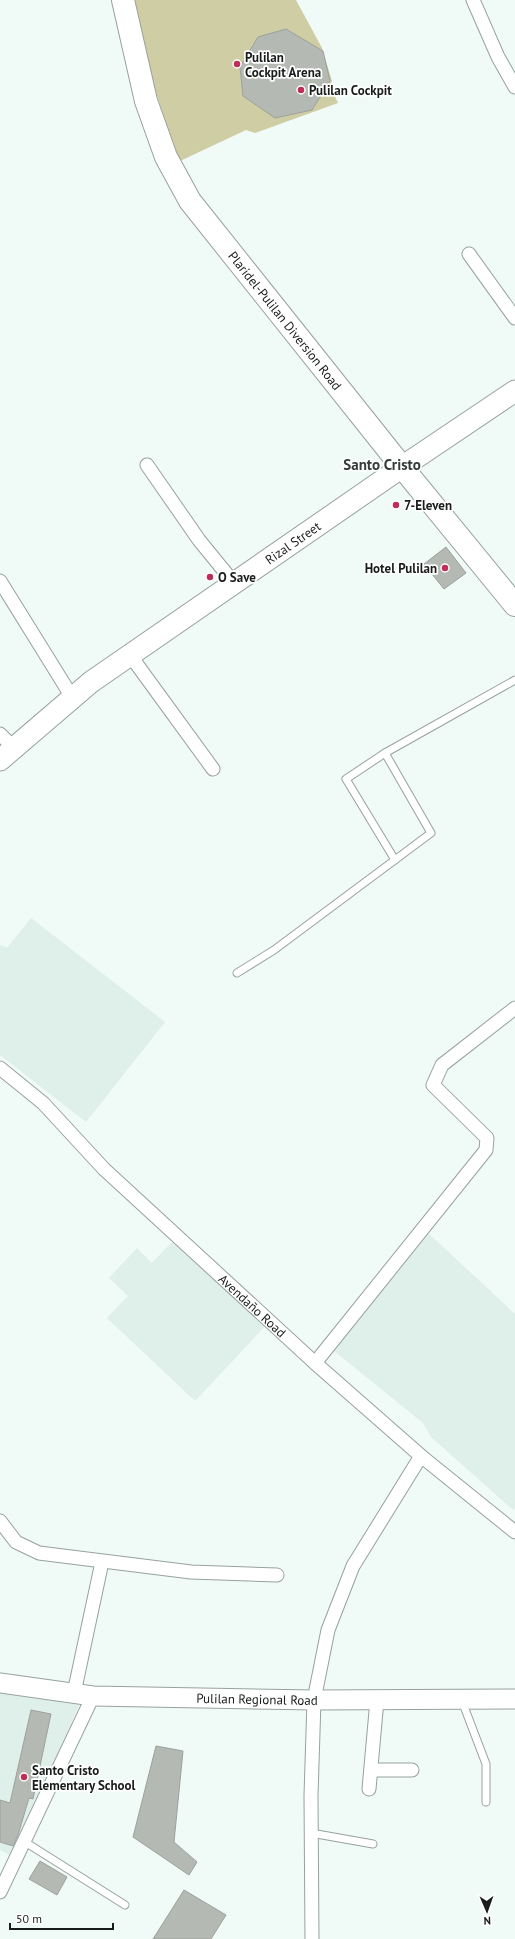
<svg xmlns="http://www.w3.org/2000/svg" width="515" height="1939" font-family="'PT Sans',sans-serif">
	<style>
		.built { fill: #def0e9 }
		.green { fill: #cfcda3 }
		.building { fill: #b4b9b3; stroke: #9ca19b }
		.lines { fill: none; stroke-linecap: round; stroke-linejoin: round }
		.lane-casing { stroke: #98a19e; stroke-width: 9 }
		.street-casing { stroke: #98a19e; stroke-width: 15 }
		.secondary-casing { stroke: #98a19e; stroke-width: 21 }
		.primary-casing { stroke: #98a19e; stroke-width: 23 }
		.highway-casing { stroke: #98a19e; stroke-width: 24 }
		.lane { stroke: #fff; stroke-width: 7 }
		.street { stroke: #fff; stroke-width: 13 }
		.secondary { stroke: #fff; stroke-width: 19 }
		.primary { stroke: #fff; stroke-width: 21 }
		.highway { stroke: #fff; stroke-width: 22 }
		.poi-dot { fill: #bd2e5c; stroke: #fff; stroke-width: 1.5 }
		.labels { text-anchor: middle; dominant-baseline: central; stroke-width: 3.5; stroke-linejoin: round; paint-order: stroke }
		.poi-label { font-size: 13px; font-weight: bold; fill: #191c1b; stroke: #fff; text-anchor: start }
		.street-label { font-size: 13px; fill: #191c1b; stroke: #fff }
		.quarter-label { font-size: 15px; font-weight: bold; fill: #353d3a; stroke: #fff }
	</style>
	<rect width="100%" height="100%" fill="#f0faf6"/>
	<!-- built -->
	<g class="built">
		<path d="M31,918L165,1022L86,1122L0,1055V945L7,948Z"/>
		<path d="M426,1231L515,1314V1508L513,1510L431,1437L423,1423L328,1346Z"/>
		<path d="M171,1243L189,1244L270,1321L195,1401L107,1318L128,1296L109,1278L137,1248L152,1263Z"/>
		<path d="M0,1691L79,1705L13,1857L0,1850Z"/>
	</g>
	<!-- green -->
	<path class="green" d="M132,0H296L322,48L332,81L330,86L338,103L255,133L246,130L180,161C160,108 143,56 132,0Z"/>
	<!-- building -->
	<g class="building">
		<path d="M286,29L323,51L330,81L312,110L275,118L243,96L240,67L258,37Z"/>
		<path d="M446,547L466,573L444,589L424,564Z"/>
		<path d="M31,1710L51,1714L33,1799L29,1798L18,1835L13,1846L0,1842V1800L10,1803Z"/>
		<path d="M156,1746L183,1751L174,1842L197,1862L189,1875L133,1837Z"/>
		<path d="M40,1861L67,1877L57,1895L29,1879Z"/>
		<path d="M184,1890L226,1915L211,1939H153Z"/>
	</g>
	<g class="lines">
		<!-- lane casing -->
		<g class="lane-casing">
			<g id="lane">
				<path d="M385,753L346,779L395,860"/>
				<path d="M237,973L274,950L431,833L385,753L515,680"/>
				<path d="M462,1701L486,1764V1802"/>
				<path d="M311,1833L373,1844"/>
				<path d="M25,1842L125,1905"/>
			</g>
		</g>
		<!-- street casing -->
		<g class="street-casing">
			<g id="street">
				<path d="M473,0L498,57L515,87"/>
				<path d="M469,254L515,318"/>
				<path d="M147,465L199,540L234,583"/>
				<path d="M0,581L72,697"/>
				<path d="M130,655L213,769"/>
				<path d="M0,734L13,747"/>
				<path id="s1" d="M0,1068L43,1103L104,1169L315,1363L421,1456L515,1532"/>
				<path d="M315,1363L486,1150L487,1138L433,1085L442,1065L515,1008"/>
				<path d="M0,1521L16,1542L39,1553L191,1572L277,1575"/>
				<path d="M74,1693L102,1562"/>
				<path d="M371,1770H412"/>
				<path d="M369,1789L377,1700"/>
				<path d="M0,1892L93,1696"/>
				<path d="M312,1939L311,1796L314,1700L328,1630L353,1566L421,1456"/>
			</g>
		</g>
		<!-- secondary casing -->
		<g class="secondary-casing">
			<g id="secondary">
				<path id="s2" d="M0,1683L93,1696L314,1700L515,1699"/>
			</g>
		</g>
		<!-- primary casing -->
		<g class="primary-casing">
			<g id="primary">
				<path id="s3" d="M0,760L91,682L402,467L515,391"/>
			</g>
		</g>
		<!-- highway casing -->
		<g class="highway-casing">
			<g id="highway">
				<path id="s4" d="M123,0L146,101L166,157L190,201L402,467L515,605"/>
			</g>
		</g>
		<!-- lane -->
		<use href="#lane" class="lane"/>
		<!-- street -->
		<use href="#street" class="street"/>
		<!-- secondary -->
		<use href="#secondary" class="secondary"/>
		<!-- primary -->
		<use href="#primary" class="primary"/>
		<!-- highway -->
		<use href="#highway" class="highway"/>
	</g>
	<!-- markers -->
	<g class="poi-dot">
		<circle cx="237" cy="64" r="4"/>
		<circle cx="301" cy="90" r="4"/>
		<circle cx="396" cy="505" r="4"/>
		<circle cx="445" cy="568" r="4"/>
		<circle cx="210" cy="577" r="4"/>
		<circle cx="24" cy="1777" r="4"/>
	</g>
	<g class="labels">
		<!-- poi labels -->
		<g class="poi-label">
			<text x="245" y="57">Pulilan<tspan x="245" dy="15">Cockpit Arena</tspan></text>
			<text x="309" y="90">Pulilan Cockpit</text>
			<text x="404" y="505">7-Eleven</text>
			<text x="437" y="568" text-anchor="end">Hotel Pulilan</text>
			<text x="218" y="577">O Save</text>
			<text x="32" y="1770">Santo Cristo<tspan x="32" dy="15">Elementary School</tspan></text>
		</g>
		<!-- street labels -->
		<g class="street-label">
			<text stroke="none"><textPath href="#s4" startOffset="366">Plaridel-Pulilan Diversion Road</textPath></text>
			<text stroke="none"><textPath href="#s3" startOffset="365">Rizal Street</textPath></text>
			<text stroke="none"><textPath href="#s1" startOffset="347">Avendaño Road</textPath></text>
			<text stroke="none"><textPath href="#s2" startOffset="258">Pulilan Regional Road</textPath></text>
		</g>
		<!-- quarter labels -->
		<g class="quarter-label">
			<text x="382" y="464">Santo Cristo</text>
		</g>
	</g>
	<!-- north arrow -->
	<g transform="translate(487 1911) rotate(178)" stroke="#ffffff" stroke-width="3" paint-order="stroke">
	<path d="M0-3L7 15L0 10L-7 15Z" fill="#191c1b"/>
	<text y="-6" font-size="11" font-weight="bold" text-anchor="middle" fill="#191c1b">N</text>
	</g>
	<!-- scale -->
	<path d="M10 1923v6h103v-6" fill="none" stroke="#191c1b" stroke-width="2"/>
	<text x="16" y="1923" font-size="12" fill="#191c1b" stroke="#ffffff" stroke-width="3" paint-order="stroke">50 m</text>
</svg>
